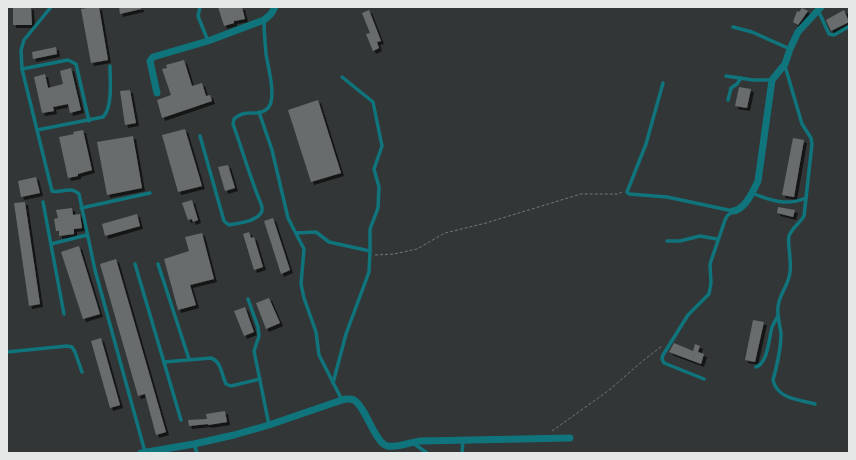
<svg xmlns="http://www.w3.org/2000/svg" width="856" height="460" font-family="'PT Sans Narrow',sans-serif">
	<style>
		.building { fill: #686c6c; filter: url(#shadow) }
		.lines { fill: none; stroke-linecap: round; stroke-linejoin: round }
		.path { stroke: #737777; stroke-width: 1; stroke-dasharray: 3 2; stroke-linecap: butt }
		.service { stroke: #10747c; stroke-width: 3.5 }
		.minor { stroke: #10747c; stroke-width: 7 }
	</style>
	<defs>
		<filter id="shadow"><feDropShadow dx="3" dy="3" stdDeviation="0" flood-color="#0009"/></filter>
	</defs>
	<rect width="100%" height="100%" fill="#323636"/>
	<!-- building -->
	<g class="building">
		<path d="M13,7H31L32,25H13Z"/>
		<path d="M93,7H99L108,60L91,63L81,9Z"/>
		<path d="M119,7H141V9L120,14Z"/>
		<path d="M218,7H242L245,19L234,21V23L224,26Z"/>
		<path d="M802,8L808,11L798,25L793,22L797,11L799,12Z"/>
		<path d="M369,10L381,41L377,42L379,48L373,51L366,34L370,33L362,13Z"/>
		<path d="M844,10L849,22L831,31L826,20Z"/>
		<path d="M56,47L57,54L33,59L32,52Z"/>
		<path d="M184,60L192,86L202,83L206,96L210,95L212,101L162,118L157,100L171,95L162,69L167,68L166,65Z"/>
		<path d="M71,68L81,110L70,113L68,104L53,107L54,111L42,113L34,77L45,74L48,88L63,84L60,71Z"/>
		<path d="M739,87L751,89L747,108L735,106Z"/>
		<path d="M130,90L136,123L125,125L120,91Z"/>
		<path d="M318,100L341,173L311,182L288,110Z"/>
		<path d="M185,129L202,186L178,192L162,135Z"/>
		<path d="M83,130L92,170L78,174V176L68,178L59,137L74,134L73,132Z"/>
		<path d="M133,136L142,188L107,195L97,142Z"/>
		<path d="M793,138L804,140L794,197L782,195Z"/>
		<path d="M228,165L235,188L225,191L218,167Z"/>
		<path d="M36,177L40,193L21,197L18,181Z"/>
		<path d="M192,200L198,220L193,222L192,219L188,220L182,203Z"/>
		<path d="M25,202L40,304L29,306L14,203Z"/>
		<path d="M778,207L795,210L793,217L777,213Z"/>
		<path d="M72,208L73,215L80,214L82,228L74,229V234L59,236V231H56L54,219L58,218L56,210Z"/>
		<path d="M137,214L140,226L105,236L102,224Z"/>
		<path d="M273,218L290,270L281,274L264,221Z"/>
		<path d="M249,232L251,238L254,237L263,267L254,270L243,234Z"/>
		<path d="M202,233L214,279L190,285L196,305L178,310L164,259L189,251L185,237Z"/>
		<path d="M79,246L100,314L83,319L61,252Z"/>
		<path d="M116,259L166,432L156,435L145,394L138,396L100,264Z"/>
		<path d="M269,298L280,323L266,329L256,303Z"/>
		<path d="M245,307L254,332L244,336L234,311Z"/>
		<path d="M753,320L764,322L755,362L745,360Z"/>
		<path d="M101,338L120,405L110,408L91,341Z"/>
		<path d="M674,343L693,351L695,344L700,346L698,352L704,354L701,364L669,352Z"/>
		<path d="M225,411L227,422L208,425V424L189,426L188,420L207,419L206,414Z"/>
	</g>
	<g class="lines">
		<!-- path -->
		<g class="path">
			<path d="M375,255L394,254L417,249L445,233L486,223L581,194H618L622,192"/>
			<path d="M552,431L608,391L645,359L662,346"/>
		</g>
		<!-- service -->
		<g class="service">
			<path d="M51,7L24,40L21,50L22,69L52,191C61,194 70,185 79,194L95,270L145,452"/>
			<path d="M200,7L198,16L208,41"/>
			<path d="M818,10L829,34L834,35L848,27"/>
			<path d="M733,27L752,32L790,49"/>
			<path d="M785,66L802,124L811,138L812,144L804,216C800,223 792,228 789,236C787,241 792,263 790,272C789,285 779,294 778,307C777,316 780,325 781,334C781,350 777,365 773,380C777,399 800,400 815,404"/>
			<path d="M22,69L68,60L76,64L89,121"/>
			<path d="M726,76L753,80H771"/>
			<path d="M342,77L373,102L382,146L374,169L379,187L378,208L370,229V251"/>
			<path d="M663,83L646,144L627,192L629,194L667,197L733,211"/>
			<path d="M728,100L731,88L737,84L741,78"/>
			<path d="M259,112L272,150L288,218L304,249L301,284L304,298L316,332L319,355L342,400"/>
			<path d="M37,130L103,117C113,107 110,80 110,66"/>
			<path d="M200,136L224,221L229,225C239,223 255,222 261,213C264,209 261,203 259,199C249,174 242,149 233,124L234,119C244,108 259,118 268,108C277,98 268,67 266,54C265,43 264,31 264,20"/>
			<path d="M752,193C771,201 787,206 806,198"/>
			<path d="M43,202L64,314"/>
			<path d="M81,208L150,193"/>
			<path d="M296,233L316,232L329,242L370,251L369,272L346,334L333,383"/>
			<path d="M667,241H680L700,236L717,239"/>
			<path d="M51,244L87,235"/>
			<path d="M135,264L181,420"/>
			<path d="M158,264L189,359"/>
			<path d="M248,299L258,327L259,336L254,351L269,425"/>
			<path d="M7,352L67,346L72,347L75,352L82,372"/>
			<path d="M164,362L211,358C222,362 221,374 226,384L231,386L260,379"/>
			<path d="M756,367C768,363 769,338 772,327C774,323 776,319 778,316"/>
			<path d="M704,379L664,363L662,359L663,355L688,315L709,294L711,283L710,264L725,220L727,216L733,211"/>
			<path d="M413,443L427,453"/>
			<path d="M194,444L197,453"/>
			<path d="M462,453L463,440"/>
		</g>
		<!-- minor -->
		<g class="minor">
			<path d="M157,93L150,61L153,57L208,41L264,20L271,14L275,7"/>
			<path d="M733,211C745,210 753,191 758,181L772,80L785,64L790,49L798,32L821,7"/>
			<path d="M141,453L194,444L234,435L269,425L342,400C346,399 350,398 354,400C366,407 375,444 388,446C398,448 410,442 421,441C471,440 520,439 570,438"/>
		</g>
	</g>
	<!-- border -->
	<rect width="856" height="460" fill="none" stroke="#e6e8e8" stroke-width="16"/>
</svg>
